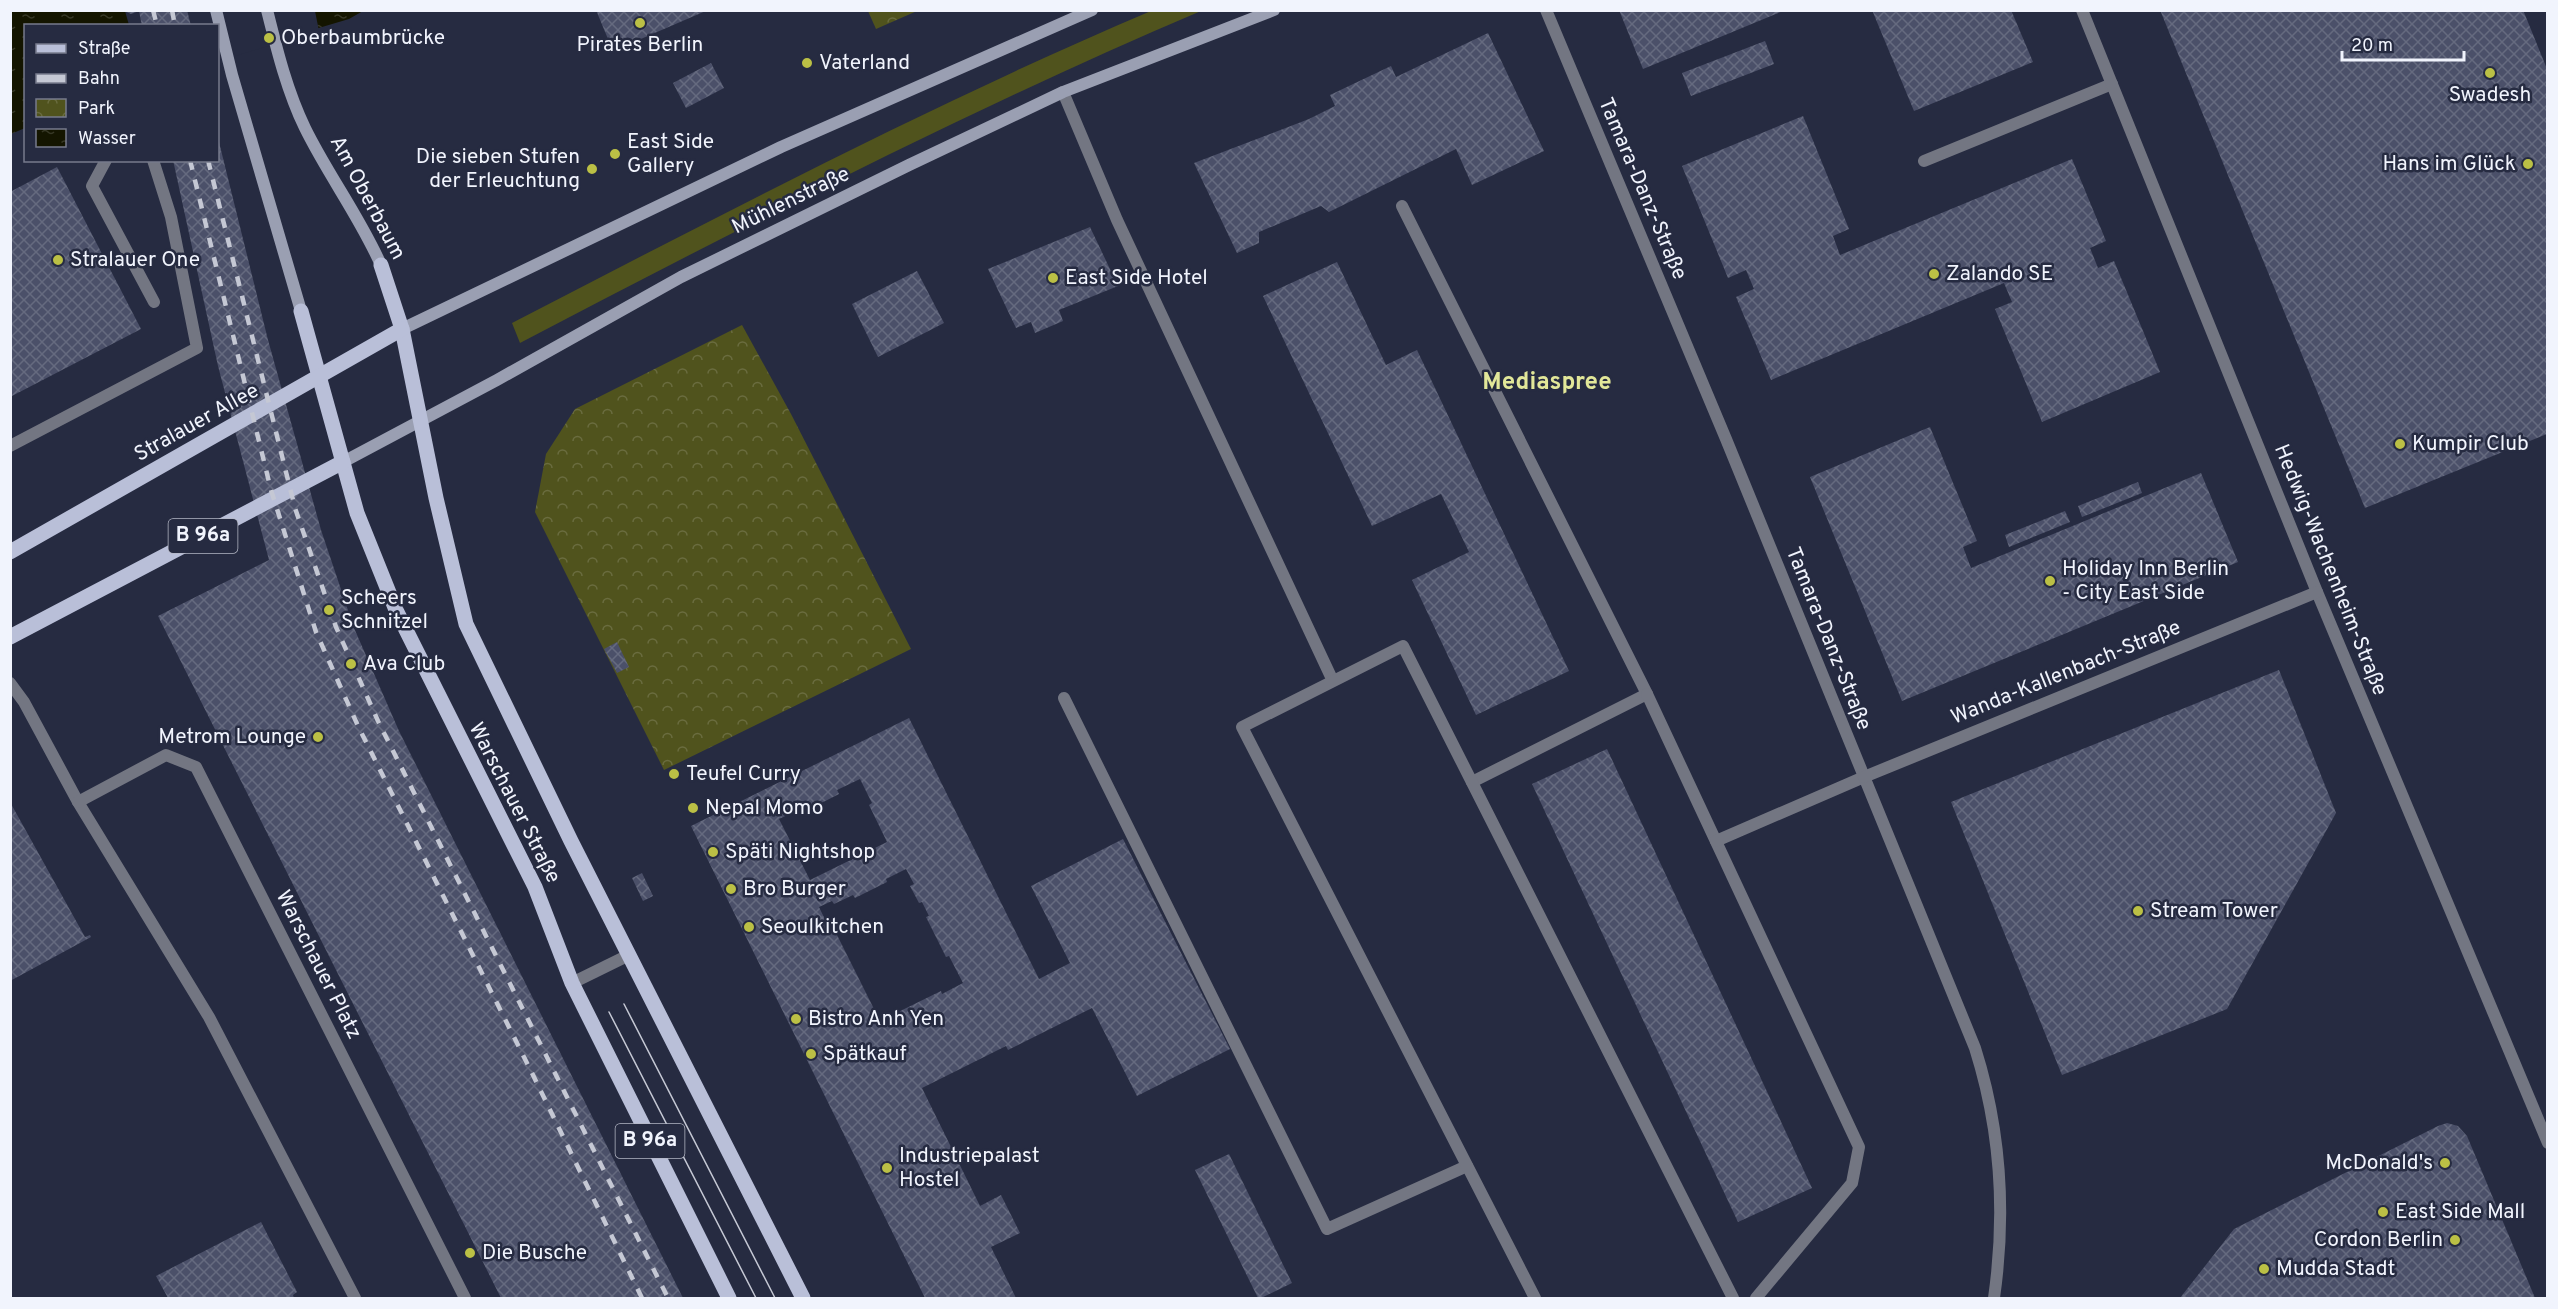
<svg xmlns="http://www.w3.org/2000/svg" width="2558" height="1309" font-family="Overpass,sans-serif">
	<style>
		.green { fill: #50531d }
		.park { fill: url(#park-crowns) }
		.water { fill: url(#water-ripples) }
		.pier { fill: #262b41 }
		.building { fill: url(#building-cross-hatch); fill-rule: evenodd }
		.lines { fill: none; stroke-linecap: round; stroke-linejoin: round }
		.service { stroke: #737682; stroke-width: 12 }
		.minor { stroke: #737682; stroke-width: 12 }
		.secondary { stroke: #9a9fb2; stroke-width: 12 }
		.primary { stroke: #b9bfd8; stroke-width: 15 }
		.tram { stroke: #c5c8d4; stroke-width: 1.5 }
		.rail { stroke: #c5c8d4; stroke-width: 4.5; stroke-dasharray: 10 10; stroke-linecap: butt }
		.poi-dot { fill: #bbc045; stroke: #262b41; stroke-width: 2 }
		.labels { text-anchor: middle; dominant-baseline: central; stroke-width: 5; stroke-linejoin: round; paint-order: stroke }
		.shield { fill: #262b41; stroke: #b4b8c5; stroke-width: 1.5 }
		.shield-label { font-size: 20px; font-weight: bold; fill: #f1f4fd }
		.poi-label { font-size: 21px; fill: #f1f4fd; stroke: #262b41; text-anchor: start }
		.street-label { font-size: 21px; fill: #f1f4fd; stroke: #262b41 }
		.quarter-label { font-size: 24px; font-weight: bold; fill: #e2e799; stroke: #262b41 }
	</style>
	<defs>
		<pattern id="park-crowns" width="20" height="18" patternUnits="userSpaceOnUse" patternTransform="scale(1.5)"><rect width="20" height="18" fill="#50531d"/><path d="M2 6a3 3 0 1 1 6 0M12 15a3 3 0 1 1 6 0" fill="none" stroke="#6a6c3f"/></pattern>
		<pattern id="water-ripples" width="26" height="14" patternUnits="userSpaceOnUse" patternTransform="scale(1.5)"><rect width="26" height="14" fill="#141500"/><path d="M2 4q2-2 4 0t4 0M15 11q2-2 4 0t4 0" fill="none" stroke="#373826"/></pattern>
		<pattern id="building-cross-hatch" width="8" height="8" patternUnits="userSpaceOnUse" patternTransform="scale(1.5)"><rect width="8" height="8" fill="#4b5069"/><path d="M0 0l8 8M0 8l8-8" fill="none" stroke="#656a7f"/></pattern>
	</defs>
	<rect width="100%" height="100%" fill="#262b41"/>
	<!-- green -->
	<path class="green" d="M1151,11H1201C968,110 744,226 520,343L512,323C723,214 932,104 1151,11Z"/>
	<!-- park -->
	<g class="park">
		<path d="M868,11H917L876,29Z"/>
		<path d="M742,325L791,414L911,649L664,770L535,512L546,454L575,409Z"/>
	</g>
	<!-- water -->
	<path class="water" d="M10,11H363L349,19L218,58V26H26L25,128L11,134Z"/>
	<!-- pier -->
	<path class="pier" d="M125,11H315L319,31L218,61V26L129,25Z"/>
	<!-- building -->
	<g class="building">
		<path d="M122,10H187L191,26H142L139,11L131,14Z"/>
		<path d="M596,10H708L613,51Z"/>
		<path d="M1619,10H1783V11L1643,69Z"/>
		<path d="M1872,10H2011L2033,62L1914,111Z"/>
		<path d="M2160,10H2523L2547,69V434L2365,508Z"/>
		<path d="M1488,33L1544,151L1472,185L1456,149L1329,212L1321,206L1259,232V243L1237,253L1194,163L1309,119L1335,106L1330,95L1391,66L1396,77Z"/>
		<path d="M1765,41L1774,64L1691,96L1682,73Z"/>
		<path d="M711,63L724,88L686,108L673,83Z"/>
		<path d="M1803,116L1849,229L1833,236L1840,255L2072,159L2106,241L2090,248L2098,268L2114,261L2160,372L2042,422L1995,309L2012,302L2004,283L1771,380L1736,297L1754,289L1746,270L1728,278L1682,166Z"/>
		<path d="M218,138L268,340L321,530L354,628L399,731L683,1298H501L158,616L269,560L218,366L173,160H218Z"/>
		<path d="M57,167L141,329L10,397V192Z"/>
		<path d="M1090,227L1118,286L1059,310L1063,321L1035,333L1031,322L1016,328L988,269Z"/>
		<path d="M1337,262L1386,365L1417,350L1569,671L1476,715L1412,580L1469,552L1441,494L1372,526L1263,296Z"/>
		<path d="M917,271L944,323L878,357L852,304Z"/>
		<path d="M1930,427L1977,541L1963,547L1971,568L2201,473L2238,562L1902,701L1810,477Z"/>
		<path d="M2138,482L2142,493L2082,517L2078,506Z"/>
		<path d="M2065,511L2070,522L2009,547L2005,535Z"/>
		<path d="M617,642L629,667L617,673L604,649Z"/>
		<path d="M2279,670L2336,813L2227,1009L2062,1075L1951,802Z"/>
		<path d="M909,718L1039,979L1070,963L1031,886L1123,839L1230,1049L1137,1096L1092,1008L1008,1050L1006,1046L922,1088L980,1206L1001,1195L1020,1233L991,1247L1016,1298H925L691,826ZM860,779L872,803L869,805L887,842L810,880L779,819L794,812L796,816L839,794L837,790ZM906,869L914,884L910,886L919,903L922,902L929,916L926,917L946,957L949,956L963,983L942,994L941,991L890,1016L891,1018L881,1023L835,931L831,932L819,907L832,901L834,904L853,895L855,898L887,882L886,879Z"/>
		<path d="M1607,749L1812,1188L1738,1222L1532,784Z"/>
		<path d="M10,802L85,937L90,935L91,937L10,981Z"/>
		<path d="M642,873L653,896L643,901L632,878Z"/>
		<path d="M2447,1123L2458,1126L2467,1136L2535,1298H2180L2234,1229L2438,1126Z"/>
		<path d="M1229,1154L1292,1283L1261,1298H1258L1195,1170Z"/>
		<path d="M261,1222L297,1292L293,1295L294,1298H168L156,1276Z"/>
	</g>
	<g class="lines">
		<!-- service -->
		<g class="service">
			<path d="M1063,92L1117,220L1332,679"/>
			<path d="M106,160L92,186L154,302"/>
			<path d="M1924,161L2112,84"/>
			<path d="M1402,206L1647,694L1472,782"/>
			<path d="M10,446L197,348L171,217L153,160"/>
			<path d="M1647,694L1859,1147L1852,1183L1756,1298"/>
			<path d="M1064,698L1327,1229L1467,1166"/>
			<path d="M1716,841L1864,777"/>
			<path d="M572,983L629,955"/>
			<path d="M1535,1298L1242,727L1403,646L1733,1298"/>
		</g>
		<!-- minor -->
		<g class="minor">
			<path d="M1546,10L1726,439L1975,1048C2001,1130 2006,1214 1994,1298"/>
			<path d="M2082,10L2317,592L2548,1143"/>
			<path d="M10,683L24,702L78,802L209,1017L355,1298"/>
			<path d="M1864,777L2317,592"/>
			<path d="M78,802L166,755L196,767L465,1298"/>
		</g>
		<!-- secondary -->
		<g class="secondary">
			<path d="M216,10L232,75L301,311"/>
			<path d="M267,10C277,50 287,91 305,128C328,175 360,217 381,265"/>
			<path d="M402,329L781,147L1092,10"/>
			<path d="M343,462L497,380L681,277L909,165L1063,92L1274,10"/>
		</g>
		<!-- primary -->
		<g class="primary">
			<path d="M381,265L402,329L436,498L466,624L571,841L803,1298"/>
			<path d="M301,311L357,513L396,610L535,887L572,983L729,1298"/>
			<path d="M10,552L402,329"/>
			<path d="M10,637L343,462"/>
		</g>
		<!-- tram -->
		<g class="tram">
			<path d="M624,1004L775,1298"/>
			<path d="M609,1012L756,1298"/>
		</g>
		<!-- rail -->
		<g class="rail">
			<path d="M153,10L157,26"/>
			<path d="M172,10L175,26"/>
			<path d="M190,160L271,490L316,632L358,726L530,1069L642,1298"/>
			<path d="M208,160L295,508L336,627L378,721L668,1298"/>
		</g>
	</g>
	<!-- markers -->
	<g class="poi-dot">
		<circle cx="640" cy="23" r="6"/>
		<circle cx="269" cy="38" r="6"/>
		<circle cx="807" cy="63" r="6"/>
		<circle cx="2490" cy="73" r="6"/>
		<circle cx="615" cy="154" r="6"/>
		<circle cx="2528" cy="164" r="6"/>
		<circle cx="592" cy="169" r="6"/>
		<circle cx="58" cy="260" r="6"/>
		<circle cx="1934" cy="274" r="6"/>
		<circle cx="1053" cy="278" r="6"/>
		<circle cx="2400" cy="444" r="6"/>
		<circle cx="2050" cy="581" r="6"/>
		<circle cx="329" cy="610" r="6"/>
		<circle cx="351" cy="664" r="6"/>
		<circle cx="318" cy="737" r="6"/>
		<circle cx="674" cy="774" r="6"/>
		<circle cx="693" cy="808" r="6"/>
		<circle cx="713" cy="852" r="6"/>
		<circle cx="731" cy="889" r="6"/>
		<circle cx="2138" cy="911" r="6"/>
		<circle cx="749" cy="927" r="6"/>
		<circle cx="796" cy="1019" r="6"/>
		<circle cx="811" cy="1054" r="6"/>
		<circle cx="2445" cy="1163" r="6"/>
		<circle cx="887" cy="1168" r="6"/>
		<circle cx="2383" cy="1212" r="6"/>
		<circle cx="2455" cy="1240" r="6"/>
		<circle cx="470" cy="1253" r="6"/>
		<circle cx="2264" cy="1269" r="6"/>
	</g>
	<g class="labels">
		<!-- shield labels -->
		<g class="shield">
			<rect x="168.5" y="519" width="69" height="34" rx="4.5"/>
			<rect x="615.5" y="1124" width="69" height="34" rx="4.5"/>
		</g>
		<g class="shield-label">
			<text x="203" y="536">B 96a</text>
			<text x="650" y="1141">B 96a</text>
		</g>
		<!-- poi labels -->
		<g class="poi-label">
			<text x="281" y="38">Oberbaumbrücke</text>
			<text x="640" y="45" text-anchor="middle">Pirates Berlin</text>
			<text x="819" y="63">Vaterland</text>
			<text x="2490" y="95" text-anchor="middle">Swadesh</text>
			<text x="627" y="142">East Side<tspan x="627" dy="24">Gallery</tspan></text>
			<text x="580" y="157" text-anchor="end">Die sieben Stufen<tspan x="580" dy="24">der Erleuchtung</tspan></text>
			<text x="2516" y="164" text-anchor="end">Hans im Glück</text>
			<text x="70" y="260">Stralauer One</text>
			<text x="1946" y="274">Zalando SE</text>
			<text x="1065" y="278">East Side Hotel</text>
			<text x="2412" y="444">Kumpir Club</text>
			<text x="2062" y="569">Holiday Inn Berlin<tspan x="2062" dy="24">- City East Side</tspan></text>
			<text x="341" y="598">Scheers<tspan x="341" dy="24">Schnitzel</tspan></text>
			<text x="363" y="664">Ava Club</text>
			<text x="306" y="737" text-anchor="end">Metrom Lounge</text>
			<text x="686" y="774">Teufel Curry</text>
			<text x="705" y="808">Nepal Momo</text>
			<text x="725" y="852">Späti Nightshop</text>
			<text x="743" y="889">Bro Burger</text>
			<text x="2150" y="911">Stream Tower</text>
			<text x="761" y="927">Seoulkitchen</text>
			<text x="808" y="1019">Bistro Anh Yen</text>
			<text x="823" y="1054">Spätkauf</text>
			<text x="899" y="1156">Industriepalast<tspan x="899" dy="24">Hostel</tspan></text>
			<text x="2433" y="1163" text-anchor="end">McDonald's</text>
			<text x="2395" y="1212">East Side Mall</text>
			<text x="2443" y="1240" text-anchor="end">Cordon Berlin</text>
			<text x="482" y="1253">Die Busche</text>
			<text x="2276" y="1269">Mudda Stadt</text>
		</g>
		<!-- street labels -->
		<g class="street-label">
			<text transform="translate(1642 189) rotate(67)">Tamara-Danz-Straße</text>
			<text transform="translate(367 198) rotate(62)">Am Oberbaum</text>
			<text transform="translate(791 201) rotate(-26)">Mühlenstraße</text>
			<text transform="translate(197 423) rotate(-29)">Stralauer Allee</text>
			<text transform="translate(2330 570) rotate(68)">Hedwig-Wachenheim-Straße</text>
			<text transform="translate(1828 639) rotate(68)">Tamara-Danz-Straße</text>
			<text transform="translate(2066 673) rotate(-22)">Wanda-Kallenbach-Straße</text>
			<text transform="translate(514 803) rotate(63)">Warschauer Straße</text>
			<text transform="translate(318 965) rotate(63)">Warschauer Platz</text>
		</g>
		<!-- quarter labels -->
		<g class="quarter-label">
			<text x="1547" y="383">Mediaspree</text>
		</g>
	</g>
	<!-- border -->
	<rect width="2558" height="1309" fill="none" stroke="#f1f4fd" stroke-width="24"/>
	<!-- legend -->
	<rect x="24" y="24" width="195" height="138" fill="#262b41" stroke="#777b8c" stroke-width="1.5"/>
	<rect x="36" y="44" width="30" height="9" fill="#b9bfd8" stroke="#777b8c" stroke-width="1.5"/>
	<text x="78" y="54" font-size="18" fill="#f1f4fd">Straße</text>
	<rect x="36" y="74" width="30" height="9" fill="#c5c8d4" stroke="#777b8c" stroke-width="1.5"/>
	<text x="78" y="84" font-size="18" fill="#f1f4fd">Bahn</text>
	<rect x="36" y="99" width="30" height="18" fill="url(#park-crowns)" stroke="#777b8c" stroke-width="1.5"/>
	<text x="78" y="114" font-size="18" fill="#f1f4fd">Park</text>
	<rect x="36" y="129" width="30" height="18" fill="url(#water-ripples)" stroke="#777b8c" stroke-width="1.5"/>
	<text x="78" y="144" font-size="18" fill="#f1f4fd">Wasser</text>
	<!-- scale -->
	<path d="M2342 51v9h122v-9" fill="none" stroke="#f1f4fd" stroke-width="3"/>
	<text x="2351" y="51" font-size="18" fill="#f1f4fd" stroke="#262b41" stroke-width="4.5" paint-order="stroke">20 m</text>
</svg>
